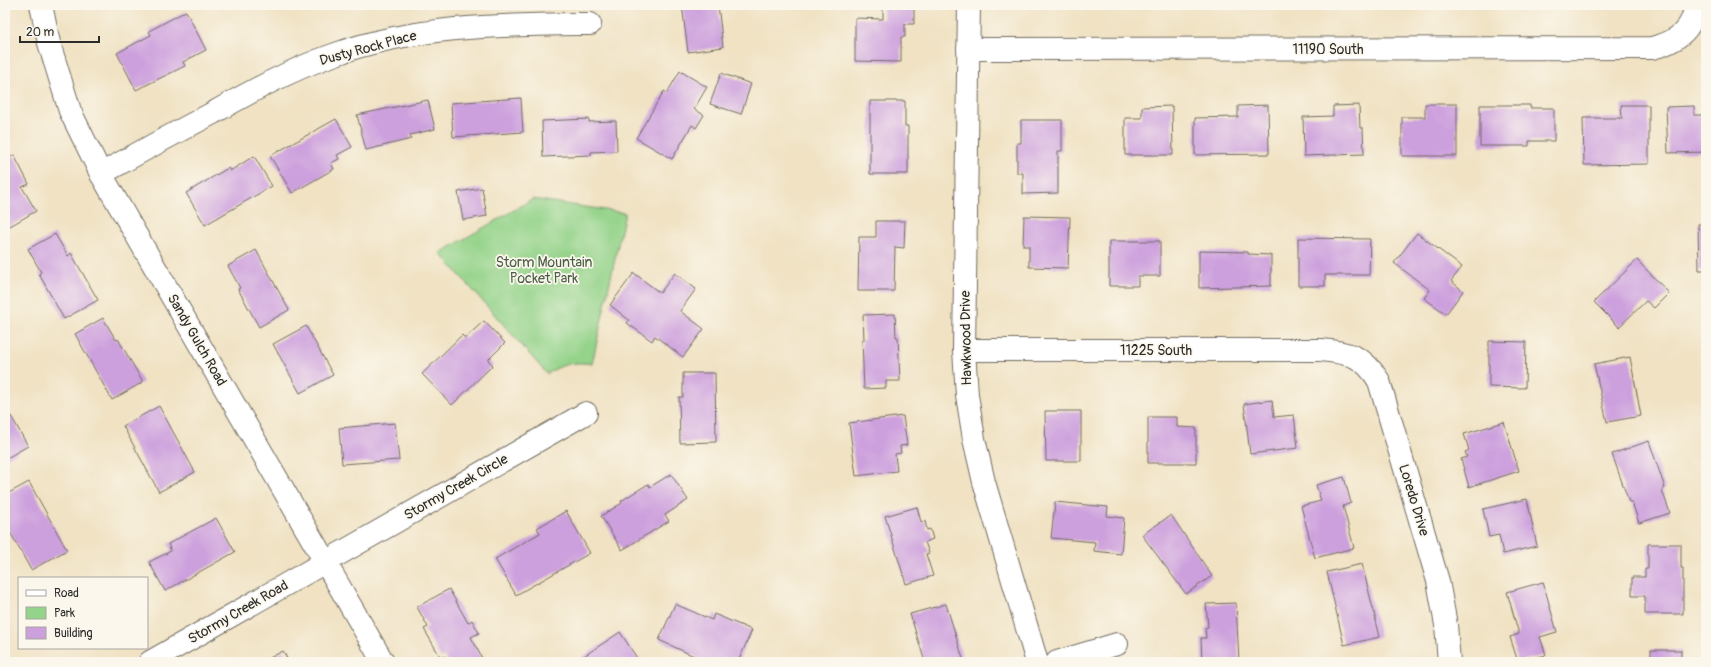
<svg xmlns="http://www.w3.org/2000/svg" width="1711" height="667" font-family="Pangolin,sans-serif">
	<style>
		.green { fill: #94d38a; stroke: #607f5a }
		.building { fill: #cc9fdd }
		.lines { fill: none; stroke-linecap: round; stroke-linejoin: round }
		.minor-casing { stroke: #706b60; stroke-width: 24 }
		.minor { stroke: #fff; stroke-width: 22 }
		.labels { text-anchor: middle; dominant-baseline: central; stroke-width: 3.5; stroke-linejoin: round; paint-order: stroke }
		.street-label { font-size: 14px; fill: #2b2b2b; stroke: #fbf7ec }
		.park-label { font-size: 14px; fill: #4a5d48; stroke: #fbf7ec }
	</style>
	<rect width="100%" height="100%" fill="#fbf7ec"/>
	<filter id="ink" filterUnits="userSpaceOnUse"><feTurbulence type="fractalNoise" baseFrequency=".025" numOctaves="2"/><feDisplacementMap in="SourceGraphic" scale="8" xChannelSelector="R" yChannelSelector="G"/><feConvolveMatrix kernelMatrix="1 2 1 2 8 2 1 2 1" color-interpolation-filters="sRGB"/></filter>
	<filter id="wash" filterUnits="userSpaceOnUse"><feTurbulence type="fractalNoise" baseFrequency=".012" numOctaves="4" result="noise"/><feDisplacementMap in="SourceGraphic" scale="16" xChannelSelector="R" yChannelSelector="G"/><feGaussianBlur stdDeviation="0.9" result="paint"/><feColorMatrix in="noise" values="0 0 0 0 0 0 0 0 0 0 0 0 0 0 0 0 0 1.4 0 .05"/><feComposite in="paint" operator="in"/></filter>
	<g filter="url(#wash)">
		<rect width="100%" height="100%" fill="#f0e2c3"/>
		<!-- green -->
		<path class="green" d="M533,199L625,213L592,364C574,361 562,364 547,374L440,253Z"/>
		<g id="blocks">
			<!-- building -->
			<g class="building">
				<path d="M682,5H718L723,47L688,52Z"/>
				<path d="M883,5H914V24H905V37H901V62L855,61V18L883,19Z"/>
				<path d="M186,11L206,50L183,62L185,66L136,90L117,53L151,35L149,31Z"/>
				<path d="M680,71L707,87L694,109L704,115L696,128L692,125L672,159L636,138L664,91L667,93Z"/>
				<path d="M721,73L751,84L741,114L710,104Z"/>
				<path d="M521,98L523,132L453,137L451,103Z"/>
				<path d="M428,100L435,129L410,135L411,139L366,150L357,115Z"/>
				<path d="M870,101H905V126H908V174H870Z"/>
				<path d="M1425,104H1457V156H1402V117H1425Z"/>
				<path d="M1268,105L1269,154L1195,155V118L1238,117V106Z"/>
				<path d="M1359,105L1360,128H1363L1364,154L1304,156L1303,117L1333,116V106Z"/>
				<path d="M1480,105H1530V108H1554V141H1529V146H1480Z"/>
				<path d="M1621,105H1649V164L1584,165L1583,118H1622Z"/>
				<path d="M1172,106L1173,155H1125V118H1142V107Z"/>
				<path d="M1694,106V115H1706V152L1668,153L1666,107Z"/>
				<path d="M336,119L352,147L337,155L339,159L331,163L334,169L292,193L270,156Z"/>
				<path d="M589,119V122L616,121L617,151L591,152V155L543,157L542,121Z"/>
				<path d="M1021,120H1062V151H1058V193L1023,194V173H1017V143H1021Z"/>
				<path d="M14,155L29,184L22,187L36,211L5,229V159Z"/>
				<path d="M254,156L272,186L205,225L186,193L228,168L230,171Z"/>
				<path d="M482,188L487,216L463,220L458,192Z"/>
				<path d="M1024,216L1070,217L1068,268L1029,267V246H1023Z"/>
				<path d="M876,221H905L904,248L895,247L894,291H858L859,237H876Z"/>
				<path d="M1698,224H1706V270H1699Z"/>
				<path d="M1417,233L1462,267L1451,281L1463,291L1446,314L1424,298L1430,290L1394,263Z"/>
				<path d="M55,234L68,256L71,253L98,300L64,319L39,274L41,272L28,249Z"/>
				<path d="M1298,238L1370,239L1369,275H1325V286H1298Z"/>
				<path d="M1109,241H1160V276H1138V286H1109Z"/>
				<path d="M256,250L289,310L259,327L238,289L240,288L228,266Z"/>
				<path d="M1199,251L1248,252V254L1271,255V286L1199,288Z"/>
				<path d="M1637,260L1669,293L1654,308L1646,301L1619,327L1594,302Z"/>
				<path d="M634,273L660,293L675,273L696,289L680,311L704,329L683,357L655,336L652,341L627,323L629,320L610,305Z"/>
				<path d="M895,314L896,337H898L900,381H886V388L864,389L862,340H864L863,315Z"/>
				<path d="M103,318L116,340L118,339L143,382L112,400L75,334Z"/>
				<path d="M484,321L505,343L488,360L493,365L452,405L422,374L462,335L465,338Z"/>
				<path d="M306,326L333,375L300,393L273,344Z"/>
				<path d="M1489,341L1526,342L1525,388L1489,387Z"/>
				<path d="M1630,357L1641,416L1607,422L1594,364Z"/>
				<path d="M683,373H715L716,442L680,443L679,397H683Z"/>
				<path d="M1272,400L1274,417L1294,415L1298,448L1250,454L1244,404Z"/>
				<path d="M159,406L195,472L159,492L123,426Z"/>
				<path d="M1045,411H1081V461H1046Z"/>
				<path d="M11,416L28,446L5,459V419Z"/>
				<path d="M903,416L907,445L900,446L901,453L895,454L897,471L856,476L849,423Z"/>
				<path d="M1148,417H1177V427L1196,428V463H1148Z"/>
				<path d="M1504,422L1519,471L1469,487L1461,459L1467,457L1465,452L1469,450L1464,434Z"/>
				<path d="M395,423L399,460L342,464L339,428Z"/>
				<path d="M1649,441L1665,488L1662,490L1670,513L1639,523L1632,502H1629L1612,454Z"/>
				<path d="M671,474L688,500L665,515L669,521L622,550L601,516L622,503L621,501L648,484L650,487Z"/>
				<path d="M1344,477L1351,503L1343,506L1354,548L1315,558L1301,506L1321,501L1316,485Z"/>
				<path d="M29,482L67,550L31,570L5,523V495Z"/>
				<path d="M1527,499L1537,546L1503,554L1499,535L1489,537L1483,509Z"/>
				<path d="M1055,502L1108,507L1107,516L1124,518L1121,554L1094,551L1095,542L1051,538Z"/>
				<path d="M917,507L921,522L925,521L927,530L930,529L933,539L925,542L929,553L926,554L933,576L906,584L885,516Z"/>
				<path d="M566,511L590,553L516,595L495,559L540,533L537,528Z"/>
				<path d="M1171,515L1212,576L1186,594L1142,535Z"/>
				<path d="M216,518L235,552L165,591L149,562L171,551L168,544Z"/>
				<path d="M1648,544H1681V568H1683V614H1645V596H1632V577H1645V569H1648Z"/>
				<path d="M1362,564L1380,637L1344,645L1327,572Z"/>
				<path d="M1543,582L1557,632L1540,637L1546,655L1518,662L1510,637L1519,634L1507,592Z"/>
				<path d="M449,589L468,623L472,620L479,633L471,637L484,662H447L444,656L441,658L424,629L428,627L417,607Z"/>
				<path d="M1236,603L1239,662H1202L1201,638H1206L1205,628L1208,627L1206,604Z"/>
				<path d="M675,604L712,620L714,614L752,630L738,662H715L710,660L707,662L659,640Z"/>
				<path d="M946,604L964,662H925L910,614Z"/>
				<path d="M620,632L639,661L575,662Z"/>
				<rect x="1651" y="650" width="30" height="12"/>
				<path d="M283,651L289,662H262Z"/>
			</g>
		</g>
	</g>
	<g filter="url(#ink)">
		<use href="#blocks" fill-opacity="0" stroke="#706b60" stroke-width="1"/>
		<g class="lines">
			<!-- minor casing -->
			<g class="minor-casing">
				<g id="minor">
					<path d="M41,5L49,43L70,111L101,174L383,662"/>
					<path d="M969,5L964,350L967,395L974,439L984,482L1037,662"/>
					<path d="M968,49L1652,48C1674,43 1694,30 1695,5"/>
					<path d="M101,174C138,153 175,133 213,113C252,91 290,70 333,55C415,25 503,25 590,24"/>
					<path d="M964,350H1321C1350,353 1363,355 1379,381L1438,581L1446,625L1449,662"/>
					<path d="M150,662L586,413"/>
					<path d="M1057,662L1117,644"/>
				</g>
			</g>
			<!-- minor -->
			<use href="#minor" class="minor"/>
		</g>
	</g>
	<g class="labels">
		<!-- street labels -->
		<g class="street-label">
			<text transform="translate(368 48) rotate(-15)">Dusty Rock Place</text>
			<text x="1328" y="49">11190 South</text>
			<text transform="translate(966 338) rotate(-91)">Hawkwood Drive</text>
			<text transform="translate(197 340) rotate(60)">Sandy Gulch Road</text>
			<text x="1156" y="350">11225 South</text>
			<text transform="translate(456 487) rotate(-30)">Stormy Creek Circle</text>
			<text transform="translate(1414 500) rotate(73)">Loredo Drive</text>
			<text transform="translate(238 612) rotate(-30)">Stormy Creek Road</text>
		</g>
		<!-- park labels -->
		<g class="park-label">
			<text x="544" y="262">Storm Mountain<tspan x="544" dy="16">Pocket Park</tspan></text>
		</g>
	</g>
	<!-- margin -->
	<rect width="1711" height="667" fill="none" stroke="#fbf7ec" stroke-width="20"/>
	<!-- legend -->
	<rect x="18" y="577" width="130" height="72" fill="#fbf7ec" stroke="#a8a59f"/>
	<rect x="26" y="590" width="20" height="6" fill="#ffffff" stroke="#a8a59f"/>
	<text x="54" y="597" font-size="12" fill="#2b2b2b">Road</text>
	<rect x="26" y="607" width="20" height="12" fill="#94d38a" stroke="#a8a59f"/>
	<text x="54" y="617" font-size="12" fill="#2b2b2b">Park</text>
	<rect x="26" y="627" width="20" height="12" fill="#cc9fdd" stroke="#a8a59f"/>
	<text x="54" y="637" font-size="12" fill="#2b2b2b">Building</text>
	<!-- scale -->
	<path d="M20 36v6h79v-6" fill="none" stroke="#2b2b2b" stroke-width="2"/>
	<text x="26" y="36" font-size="12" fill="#2b2b2b" stroke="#fbf7ec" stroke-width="3" paint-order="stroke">20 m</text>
</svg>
